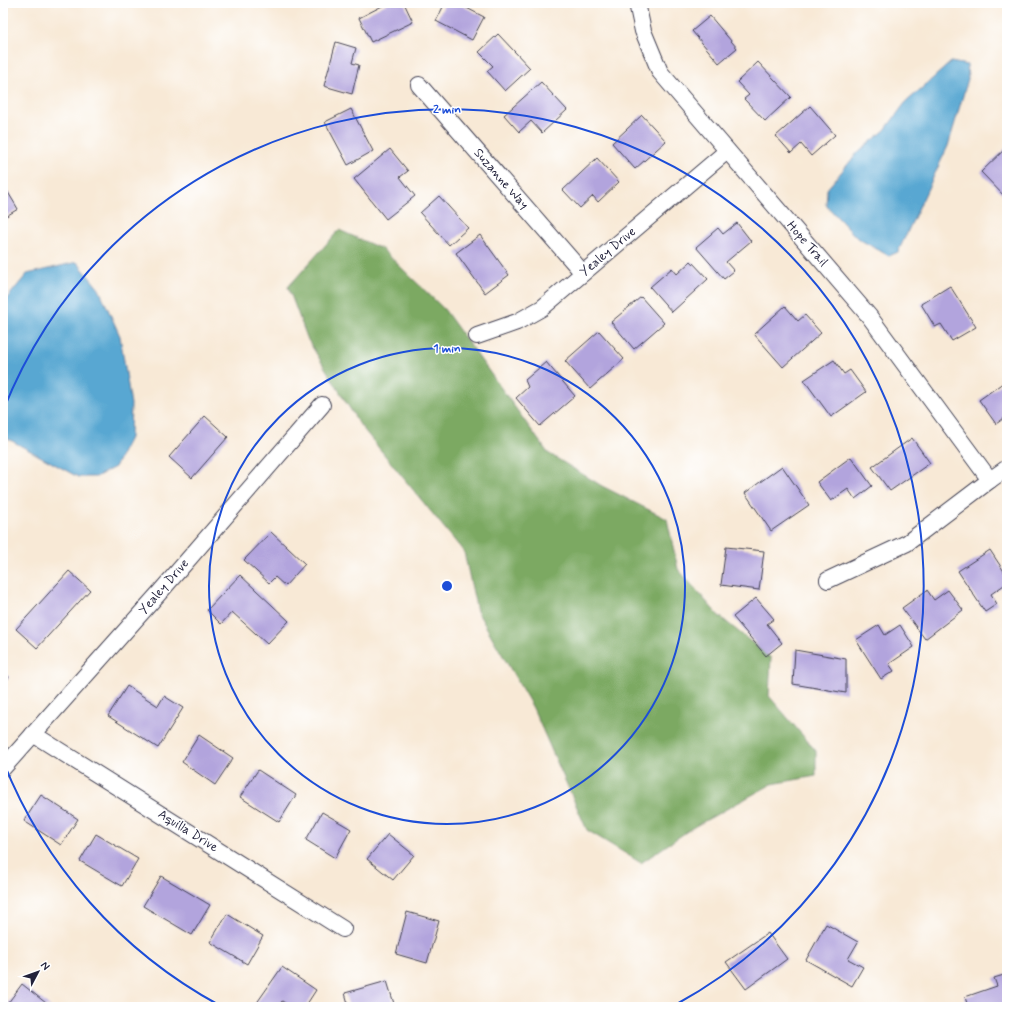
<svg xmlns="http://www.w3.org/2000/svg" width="1010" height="1010" font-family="Mynerve,sans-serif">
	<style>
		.forest { fill: #7ba962; stroke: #4e664e }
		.water { fill: #59a7d2; stroke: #3e6486 }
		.building { fill: #b2a4dd }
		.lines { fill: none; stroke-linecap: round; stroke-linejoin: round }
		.minor-casing { stroke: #424052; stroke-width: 18 }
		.minor { stroke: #fff; stroke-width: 16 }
		.ring { fill: none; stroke: #1d4ed8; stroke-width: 2 }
		.labels { text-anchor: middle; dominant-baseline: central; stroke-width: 3; stroke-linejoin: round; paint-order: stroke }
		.street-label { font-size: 13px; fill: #22223b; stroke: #fff }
		.centre { fill: #1d4ed8; stroke: #fff; stroke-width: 2 }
		.ring-label { font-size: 12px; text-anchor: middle; font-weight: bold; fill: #1d4ed8; stroke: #fff; stroke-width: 3; stroke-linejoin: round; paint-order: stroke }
	</style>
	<rect width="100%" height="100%" fill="#fff"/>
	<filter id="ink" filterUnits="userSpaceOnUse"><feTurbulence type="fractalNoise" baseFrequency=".025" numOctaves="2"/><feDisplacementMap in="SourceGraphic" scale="8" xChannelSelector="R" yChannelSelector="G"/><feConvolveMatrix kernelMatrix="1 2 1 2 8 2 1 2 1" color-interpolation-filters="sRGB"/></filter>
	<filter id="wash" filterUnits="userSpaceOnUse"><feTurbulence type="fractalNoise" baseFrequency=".012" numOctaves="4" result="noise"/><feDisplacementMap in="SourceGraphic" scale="16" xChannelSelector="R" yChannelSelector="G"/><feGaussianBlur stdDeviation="0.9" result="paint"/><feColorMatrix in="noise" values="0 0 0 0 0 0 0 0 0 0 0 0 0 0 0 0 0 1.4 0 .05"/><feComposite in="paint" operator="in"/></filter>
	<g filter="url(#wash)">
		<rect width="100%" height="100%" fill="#f8e9d6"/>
		<!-- forest -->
		<path class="forest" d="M339,230L382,249L444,309L548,453L602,486L667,519L678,569L718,615L771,658L769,696L816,751V776L772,784L692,828L641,863L587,830L533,708L477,611L464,552L360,425L308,340L288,287Z"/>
		<!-- water -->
		<g class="water">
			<path d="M951,62L967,65L968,79L948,146L898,252L889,256L857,238L826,205L827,189L858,152L885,130L905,103Z"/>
			<path d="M77,262L99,289L120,336L131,404L130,438L115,467L96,477H78L3,436V303L27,274Z"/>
		</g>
		<g id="blocks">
			<!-- building -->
			<g class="building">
				<path d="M388,3H404L413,22L371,42L359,18Z"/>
				<path d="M445,3H457L484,17L472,40L436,21Z"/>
				<path d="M710,16L737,48L719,63L692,31Z"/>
				<path d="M498,34L530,68L505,91L487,71L493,66L479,52Z"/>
				<path d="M336,42L356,48L352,63L359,65L352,94L324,86Z"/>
				<path d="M758,62L791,97L765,121L744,99L749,95L737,82Z"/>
				<path d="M541,82L567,110L542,133L531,121L519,132L504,115Z"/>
				<path d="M810,106L835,135L811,156L801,144L791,153L776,136Z"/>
				<path d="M351,109L373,151L348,165L325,122Z"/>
				<path d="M642,115L666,141L635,169L612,143Z"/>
				<path d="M1007,147V199L981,172Z"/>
				<path d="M390,149L408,171L400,177L415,196L386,219L354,179Z"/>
				<path d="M597,158L619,182L598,202L593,196L580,208L563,190Z"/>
				<path d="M3,184L18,209L3,218Z"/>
				<path d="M439,196L468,228L449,245L420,213Z"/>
				<path d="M737,223L751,241L726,262L734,271L724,279L696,247L718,228L723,234Z"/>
				<path d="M480,235L509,275L485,293L456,253Z"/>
				<path d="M691,261L708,279L672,312L650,287L672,268L677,274Z"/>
				<path d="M950,286L976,327L952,341L941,324L935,327L921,304Z"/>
				<path d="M641,297L664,323L634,349L611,322Z"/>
				<path d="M785,306L798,321L805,315L821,333L783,367L754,334Z"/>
				<path d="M599,331L624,359L590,389L565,361Z"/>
				<path d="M834,360L844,374L850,370L866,392L831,417L804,380Z"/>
				<path d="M546,362L575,396L540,426L516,398L528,387L525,380Z"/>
				<path d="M1007,380V416L996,424L979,400Z"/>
				<path d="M205,416L228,437L192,478L169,457Z"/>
				<path d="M912,438L930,463L890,491L872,467Z"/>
				<path d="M851,457L872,486L855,499L848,489L831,501L817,482Z"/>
				<path d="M782,466L809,505L771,531L745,493Z"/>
				<path d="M271,532L305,564L285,586L275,577L269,583L244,560Z"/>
				<path d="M726,547L764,551L759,590L721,585Z"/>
				<path d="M990,550L1007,576V583L991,594L997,604L985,612L958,571Z"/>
				<path d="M69,571L90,590L37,648L16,629Z"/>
				<path d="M240,575L289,621L267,644L232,612L221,624L207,610Z"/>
				<path d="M927,590L934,600L948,590L963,610L925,639L902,608Z"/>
				<path d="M756,598L774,619L767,624L782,643L766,656L733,617Z"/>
				<path d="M879,625L885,635L900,625L914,647L889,664L894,671L881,679L856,640Z"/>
				<path d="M795,650L846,659V693L793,684Z"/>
				<path d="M3,672L9,677L3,685Z"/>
				<path d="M127,686L158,706L164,696L183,708L158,748L108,716Z"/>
				<path d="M199,735L233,758L215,785L182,762Z"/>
				<path d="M258,770L296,795L279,822L240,797Z"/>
				<path d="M41,795L78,819L61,845L24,821Z"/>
				<path d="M322,812L351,829L335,858L306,840Z"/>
				<path d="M96,834L138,859L122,886L80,861Z"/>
				<path d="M388,834L414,855L393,880L367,859Z"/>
				<path d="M161,876L210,905L192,935L143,906Z"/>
				<path d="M407,912L439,921L427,963L396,954Z"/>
				<path d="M227,914L263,936L247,964L210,942Z"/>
				<path d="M826,924L858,942L848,959L863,967L852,986L806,960Z"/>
				<path d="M768,933L787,959L746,989L726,962Z"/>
				<path d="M282,967L316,990L305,1007H291L282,1001L278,1007H260L256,1004Z"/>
				<path d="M1007,974V1007H968L965,997L997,986L994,978Z"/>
				<path d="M387,981L395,1007H349L345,993Z"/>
				<path d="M22,984L51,1007H5Z"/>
			</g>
		</g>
	</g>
	<g filter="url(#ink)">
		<use href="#blocks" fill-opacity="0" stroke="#424052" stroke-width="1"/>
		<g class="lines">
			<!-- minor casing -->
			<g class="minor-casing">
				<g id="minor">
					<path d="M637,3L643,31L660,72L869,316L990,480"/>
					<path d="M419,85L583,273"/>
					<path d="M477,336L517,322L542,308L727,151"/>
					<path d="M828,580L907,543L990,480L1007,468"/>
					<path d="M33,734L343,929"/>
					<path d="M3,768L160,592L322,405"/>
				</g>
			</g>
			<!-- minor -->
			<use href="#minor" class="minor"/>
		</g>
	</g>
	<!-- distance rings -->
	<g class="ring">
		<circle cx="447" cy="586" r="238"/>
		<path d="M219 1005A477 477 0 0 1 3 761M3 411A477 477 0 1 1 675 1005"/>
	</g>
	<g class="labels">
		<!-- street labels -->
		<g class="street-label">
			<text transform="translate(501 179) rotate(49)">Suzanne Way</text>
			<text transform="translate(807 244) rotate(49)">Hope Trail</text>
			<text transform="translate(608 252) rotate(-40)">Yealey Drive</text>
			<text transform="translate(164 587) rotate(-49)">Yealey Drive</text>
			<text transform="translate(188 831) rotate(32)">Aquilla Drive</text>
		</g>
	</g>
	<circle cx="447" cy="586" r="6" class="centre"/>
	<g class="ring-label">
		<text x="447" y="113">2 min</text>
		<text x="447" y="352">1 min</text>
	</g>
	<!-- margin -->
	<rect width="1010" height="1010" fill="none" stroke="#fff" stroke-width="16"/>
	<!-- north arrow -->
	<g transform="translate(38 972) rotate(49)" stroke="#ffffff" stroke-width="3" paint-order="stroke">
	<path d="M0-3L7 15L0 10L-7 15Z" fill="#22223b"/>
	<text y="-6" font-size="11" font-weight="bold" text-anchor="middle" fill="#22223b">N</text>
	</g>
</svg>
